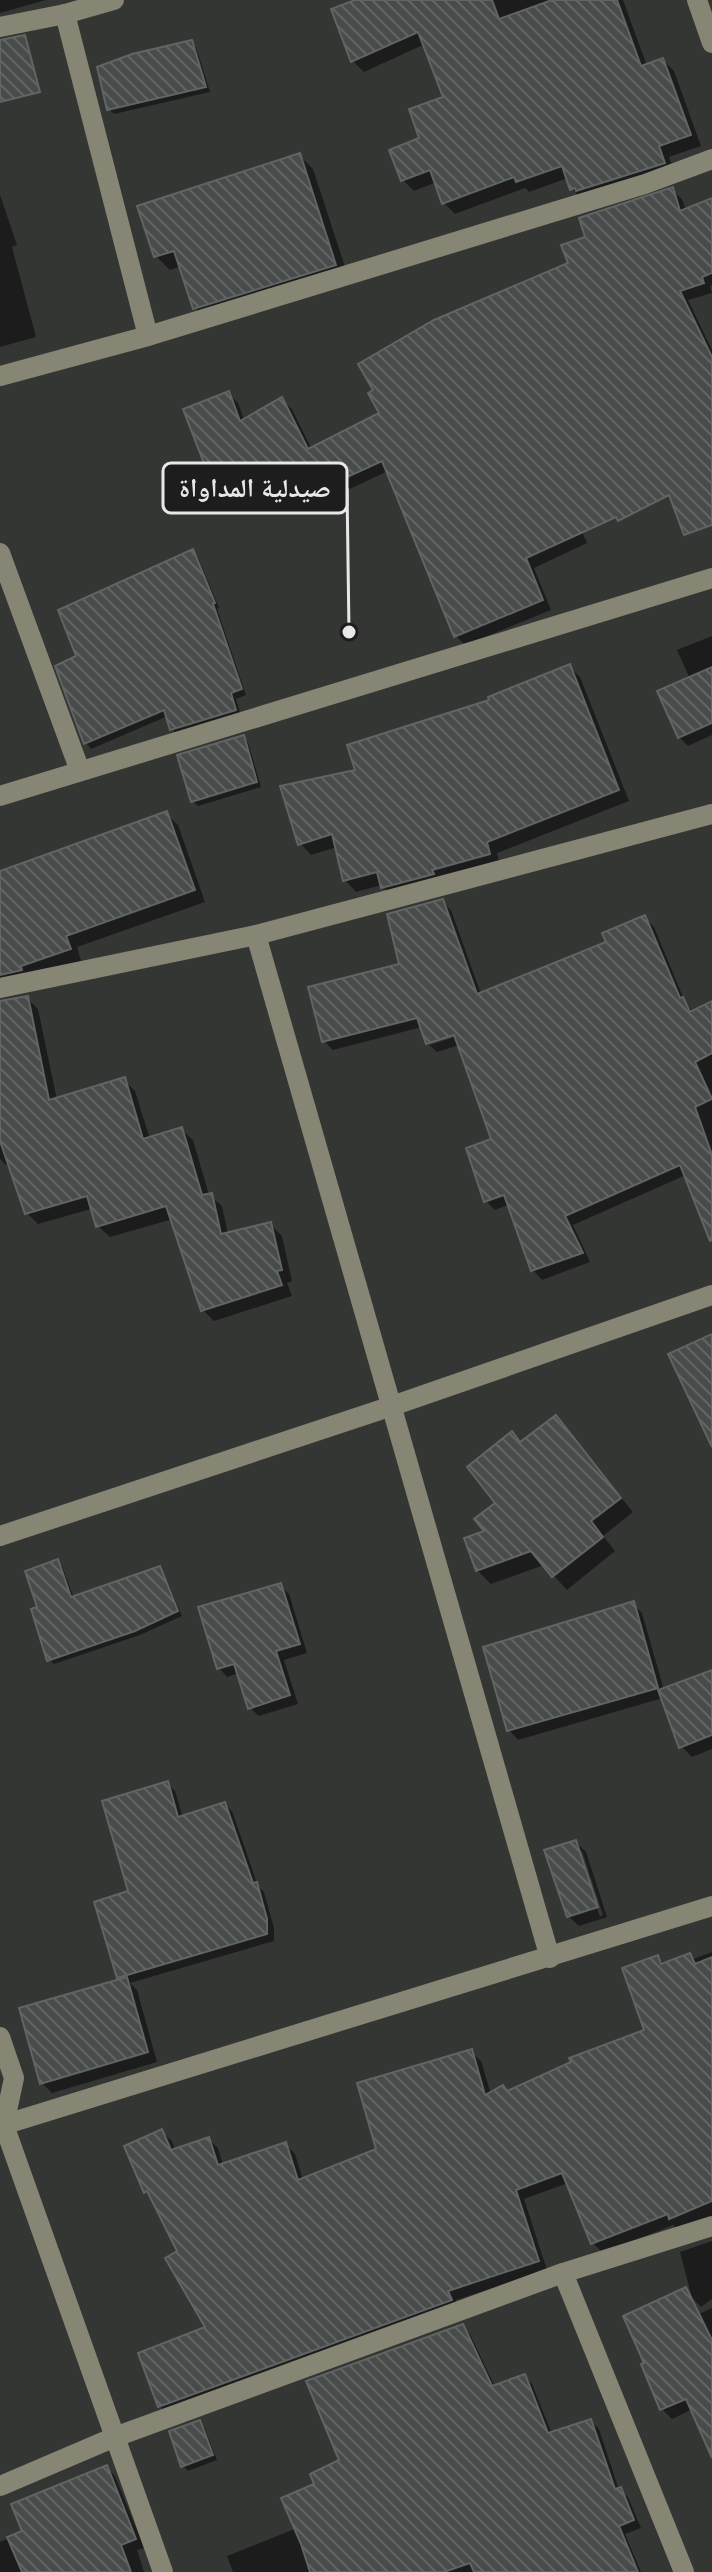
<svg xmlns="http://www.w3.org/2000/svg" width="712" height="2572" font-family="Arial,'Noto Naskh Arabic',sans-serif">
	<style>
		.shadow { fill: #0007; fill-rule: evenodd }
		.building { fill: url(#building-back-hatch); stroke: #606463; stroke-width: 2 }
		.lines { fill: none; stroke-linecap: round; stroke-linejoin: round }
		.minor { stroke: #878675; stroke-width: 20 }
		.leader { fill: none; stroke: #e7e8e7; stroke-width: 3 }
		.callout-dot { fill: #e7e8e7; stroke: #1c1d1c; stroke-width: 3 }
		.callout { fill: #1c1d1c; stroke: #e7e8e7; stroke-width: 3 }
		.callout-label { font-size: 26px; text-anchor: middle; font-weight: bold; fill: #e7e8e7 }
	</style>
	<defs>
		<pattern id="building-back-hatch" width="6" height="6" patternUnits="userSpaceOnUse" patternTransform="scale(2)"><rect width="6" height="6" fill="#474b4a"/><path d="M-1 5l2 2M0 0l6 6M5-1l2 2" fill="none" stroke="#626564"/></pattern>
	</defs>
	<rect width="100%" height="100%" fill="#343634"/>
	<!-- shadow -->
	<g class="shadow">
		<path d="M0,0H46L0,13Z"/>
		<path d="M378,0H623L647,66L663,60L674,71L701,146L669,157L675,174L583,200L572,189L568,178L529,192L525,188L455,214L444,203L437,182L414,191L403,180L421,139L445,98L425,44L364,72L353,61Z"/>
		<path d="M191,42L196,47L210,92L114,114L109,109Z"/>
		<path d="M299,155L313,169L349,279L209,322L195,308L181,266L170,270L156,256Z"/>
		<path d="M672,190L682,199L686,211L712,201V285L710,286L712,293L688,300L712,350V450L576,519L587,543L534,568L551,610L465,645L455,635L388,471L331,498L321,489L314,473L228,506L219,496L228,393L238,403L244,420L282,400L292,409L312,450L381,414L570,264L588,238Z"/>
		<path d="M0,195L17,245L12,247L36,337L0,347Z"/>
		<path d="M193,551L198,557L219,608L217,609L246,695L236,699L241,716L177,735L172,729L168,716L91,749L86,743L78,657Z"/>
		<path d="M712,636V735L688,746L679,737L690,679L677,650Z"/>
		<path d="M569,666L580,677L629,801L497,853L500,865L394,899L382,885L356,892L345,880L337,847L311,855L300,843L358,772L492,701Z"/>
		<path d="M243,737L248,742L261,787L198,806L193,801Z"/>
		<path d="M166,814L178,825L205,902L77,947L81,961L32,978L0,994V884Z"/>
		<path d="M442,901L451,910L481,994L608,943L645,918L654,927L685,1002L694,1013L712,1004V1213L686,1175L573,1225L590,1262L542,1280L533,1270L510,1204L495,1210L486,1201L494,1140L460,1045L437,1052L427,1043L422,1027L333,1050L324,1041L402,966ZM463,1030L464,1034L430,1045V1041Z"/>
		<path d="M27,998L38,1009L57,1100L124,1080L135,1091L150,1139L181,1129L193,1140L209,1195L222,1206L228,1234L270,1224L282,1236L292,1281L287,1283L292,1296L214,1321L203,1310L173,1219L110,1237L98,1226L91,1209L38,1224L27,1213L10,1164L6,1165L0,1159V1002Z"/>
		<path d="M555,1417L633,1512L603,1536L615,1551L567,1590L544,1565L491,1584L477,1570L498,1504L512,1434L522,1443Z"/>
		<path d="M57,1562L62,1566L74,1598L159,1569L164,1574L182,1616L140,1635L54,1664L49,1659L40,1608Z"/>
		<path d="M280,1585L289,1594L307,1653L284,1660L298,1704L259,1716L250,1708L239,1673L227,1677L219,1668Z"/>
		<path d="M633,1604L642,1613L664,1690L712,1672V1749L692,1757L681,1746L663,1698L518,1740L509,1730L486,1648Z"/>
		<path d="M167,1783L175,1791L183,1818L225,1804L232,1811L258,1886L264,1892L274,1928V1941L130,1983L137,1990L157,2062L52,2093L42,2083L123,1980L119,1976L130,1892Z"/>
		<path d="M576,1842L586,1852L607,1917L579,1926L568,1916ZM578,1851H582L603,1915L600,1917Z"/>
		<path d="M712,1952V2224L682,2234L673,2225L603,2253L593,2243L568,2183L524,2199L547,2270L456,2300L460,2309L169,2416L160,2406L208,2328L180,2252L153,2199L146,2192L162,2132L172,2141L175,2150L208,2139L218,2148L223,2165L285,2144L295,2154L303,2180L379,2150L471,2052L481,2061L491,2094L508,2093L647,2031L657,1957L665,1965L690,1955L693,1959Z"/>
		<path d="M712,2241V2299L701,2307L692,2298L680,2252Z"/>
		<path d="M692,2300L699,2314L712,2308V2416L693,2409L672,2419L662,2409L644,2365Z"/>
		<path d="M462,2326L470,2334L495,2387L524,2376L532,2384L552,2434L591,2421L599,2429L619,2490L628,2497L641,2528L625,2534L641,2572H233L227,2556L297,2528L317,2485L342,2461Z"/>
		<path d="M199,2422L204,2427L217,2460L188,2471L183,2466Z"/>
		<path d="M106,2467L115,2476L144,2548L137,2550L144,2572H0V2542L24,2532Z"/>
	</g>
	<!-- building -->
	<g class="building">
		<path d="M355,0H492L499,19L552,0H617L641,66L663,58L691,135L659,146L665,163L576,191L575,188L570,190L562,166L516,182L514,177L442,204L430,170L401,181L389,150L419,138L409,109L443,97L418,32L351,62L331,9Z"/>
		<path d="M25,35L40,92L0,102V40Z"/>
		<path d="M192,40L206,87L107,110L97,67L132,54Z"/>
		<path d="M300,153L336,265L193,309L174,251L154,257L137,206Z"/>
		<path d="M673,187L680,211L712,198V273L702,277L704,283L680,291L712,357V525L684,535L669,495L618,521L616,517L526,558L543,600L454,637L382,461L319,490L307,463L217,497L183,409L229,391L240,421L282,397L308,449L379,413L368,393L373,390L358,364L434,320L568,263L561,245L585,237L579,218Z"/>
		<path d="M193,549L215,603L213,604L242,689L231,693L236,710L170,730L164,710L84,744L55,666L76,656L58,610Z"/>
		<path d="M570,664L619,790L487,842L490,854L432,870L434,874L381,888L377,872L343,881L332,834L298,845L280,786L355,770L347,745L489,700L488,697Z"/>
		<path d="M712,667V723L678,738L657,691Z"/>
		<path d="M244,735L257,782L191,802L177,755Z"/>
		<path d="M167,811L195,890L66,936L71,949L21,966L22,970L0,975V871Z"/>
		<path d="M443,899L477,994L606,942L602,933L645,915L680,998L683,997L690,1012L712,1001V1053L695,1062L712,1099L695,1107L712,1155V1240L710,1241L680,1165L565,1216L583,1253L531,1271L504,1195L484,1202L466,1148L491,1139L454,1035L426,1044L417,1018L322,1042L308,987L399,964L387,914Z"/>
		<path d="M28,996L49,1100L125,1077L143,1139L182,1127L202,1195L212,1193L221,1234L271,1222L282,1270L277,1271L282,1285L201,1311L166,1206L96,1227L87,1196L25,1214L0,1141V1001Z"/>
		<path d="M712,1334V1447L668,1354Z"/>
		<path d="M556,1415L621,1498L591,1521L603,1537L552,1577L531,1551L476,1571L464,1538L484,1531L474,1519L495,1503L467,1467L512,1431L520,1442Z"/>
		<path d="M58,1559L71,1597L160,1566L178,1611L135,1631L47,1661L31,1609L37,1607L25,1571Z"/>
		<path d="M281,1583L300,1644L276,1651L290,1695L248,1709L234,1664L217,1669L198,1607Z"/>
		<path d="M634,1601L658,1688L507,1731L483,1647Z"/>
		<path d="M712,1670V1735L679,1748L658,1690Z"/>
		<path d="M168,1781L178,1817L225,1802L253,1883L257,1882L267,1919V1934L117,1978L94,1902L128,1891L102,1801Z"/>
		<path d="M576,1840L598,1907L567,1917L544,1850Z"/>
		<path d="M690,1953L695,1964L712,1957V2201L669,2219L668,2214L591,2244L562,2173L516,2190L539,2261L448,2291L452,2300L158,2407L138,2353L205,2327L165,2258L177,2251L147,2191L144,2193L124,2146L162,2129L171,2150L209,2137L218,2165L286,2142L298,2180L376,2149L357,2083L472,2049L485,2095L503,2085L507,2091L571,2062L569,2058L644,2030L622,1968L658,1955L661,1964Z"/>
		<path d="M127,1977L148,2052L40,2084L19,2008Z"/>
		<path d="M686,2287L712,2340V2458L686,2399L660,2410L641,2364L644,2363L623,2316Z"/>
		<path d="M463,2324L492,2386L525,2374L548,2433L591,2419L615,2489L621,2487L634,2520L619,2526L638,2572H474L470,2563L444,2572H310L301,2544L281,2498L314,2484L310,2474L339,2460L306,2381Z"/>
		<path d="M200,2420L213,2455L181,2467L169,2431Z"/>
		<path d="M107,2465L136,2539L121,2545L131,2572H22L7,2537L22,2531L11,2504Z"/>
	</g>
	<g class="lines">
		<!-- minor -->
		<g class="minor">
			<path d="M697,0L712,43"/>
			<path d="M65,14L148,336"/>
			<path d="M0,27L65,14L114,0"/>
			<path d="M0,376L148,336L645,184L712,159"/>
			<path d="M0,553L80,771"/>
			<path d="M0,796L712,578"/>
			<path d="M256,935L550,1958"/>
			<path d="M0,988L256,935L712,814"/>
			<path d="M0,1536L392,1406L712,1295"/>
			<path d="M0,2037L14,2078L4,2125L163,2572"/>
			<path d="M0,2126L712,1906"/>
			<path d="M563,2273L684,2572"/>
			<path d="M0,2486L115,2437L563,2273L712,2226"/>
		</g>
	</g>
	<!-- callouts -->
	<path class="leader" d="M349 632L347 488"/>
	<circle class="callout-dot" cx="349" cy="632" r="8"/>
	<rect class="callout" x="163" y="463" width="184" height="50" rx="8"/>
	<g class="callout-label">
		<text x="255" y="497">صيدلية المداواة</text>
	</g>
</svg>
